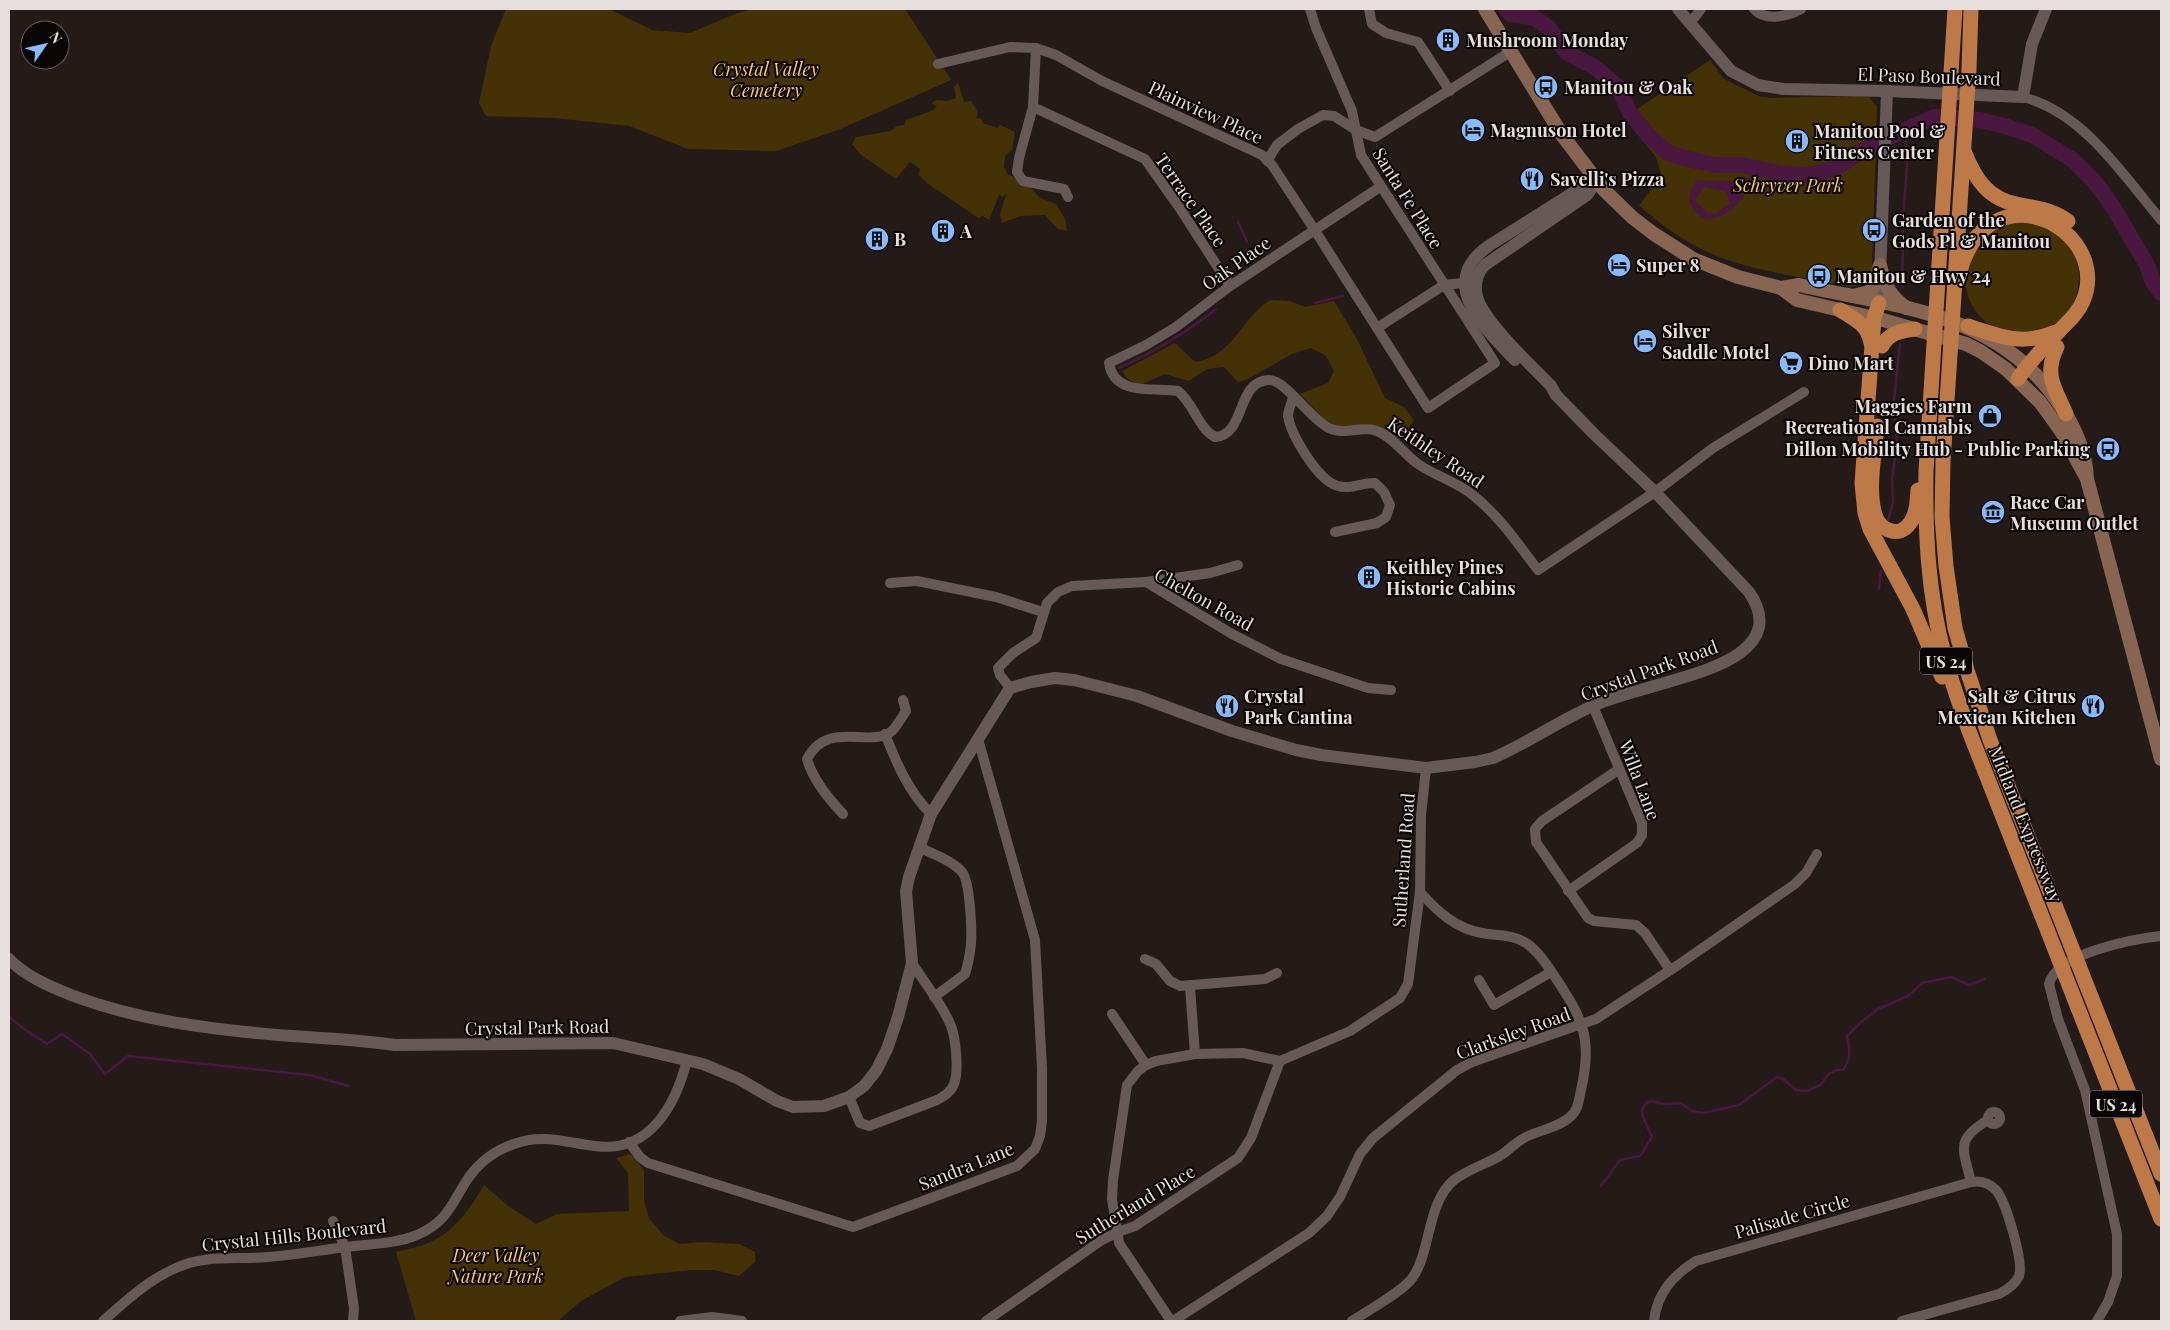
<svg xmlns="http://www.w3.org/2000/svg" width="2170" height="1330" font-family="'Playfair Display',serif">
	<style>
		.green { fill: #453106 }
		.water { fill: #4a1741; fill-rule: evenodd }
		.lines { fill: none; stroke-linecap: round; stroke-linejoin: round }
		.stream { stroke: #4a1741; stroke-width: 2.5 }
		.river { stroke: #4a1741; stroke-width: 16 }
		.minor { stroke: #665957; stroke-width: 10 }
		.tertiary { stroke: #665957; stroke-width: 12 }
		.secondary { stroke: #876552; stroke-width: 14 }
		.trunk { stroke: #bd7948; stroke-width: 15 }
		.labels { text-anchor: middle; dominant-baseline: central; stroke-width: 4; stroke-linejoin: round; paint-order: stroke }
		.shield { fill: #0a0606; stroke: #a59e9d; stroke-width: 1 }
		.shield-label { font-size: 16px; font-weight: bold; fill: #e7dfde }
		.poi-label { font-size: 18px; font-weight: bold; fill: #e7dfde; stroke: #0a0606; text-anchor: start }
		.park-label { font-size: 18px; font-style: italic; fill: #f9c769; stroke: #0a0606 }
		.street-label { font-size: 18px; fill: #e7dfde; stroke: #0a0606 }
	</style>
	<rect width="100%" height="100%" fill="#241a18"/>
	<!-- green -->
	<g class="green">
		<path d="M506,9H609L652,30L690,33L737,13L752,9H905L951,80L838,130L776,151L688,149L629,126L554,118L486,116L479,103L491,46Z"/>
		<path d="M1710,60L1724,79L1761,97L1772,98L1862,96L1869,97L1877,106L1872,270C1869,281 1862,285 1851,287C1812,279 1772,274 1734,262C1699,252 1666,230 1639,205L1651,190L1646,183L1661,174L1656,157L1624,118Z"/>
		<path d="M958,82L964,102L971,101L978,112L976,118L982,119L983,123L997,128L1000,125L1015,132L1012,150L1005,156L1004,167L1008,174L1029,186L1040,198L1056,204L1065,219L1067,231L1058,229L1045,215L1021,216L1002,223L1000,215L1006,194L1003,197L999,195L989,220L983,216L978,218L927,183L919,175L920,169L910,162L896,179L860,154L852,144L856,137L890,131L897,126L904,125L906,120L934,110L937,106L931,103L937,100L946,101L956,98L954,87Z"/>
		<circle cx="2022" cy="278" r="57"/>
		<path d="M1270,300L1290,301L1305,307L1334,301L1357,339L1385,398L1404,407L1414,420L1400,441L1386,430L1339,427L1324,419L1300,394L1328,383L1334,371L1326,356L1311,348L1292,354L1248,379L1238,382L1224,367L1207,369L1189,381L1165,374L1138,386L1127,378L1122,371L1175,343L1195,362C1234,356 1242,317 1270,300Z"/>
		<path d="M631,1154L644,1170V1201L649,1218L663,1235L679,1244L701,1242L739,1244L755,1252V1262L739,1276L714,1270H691L625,1277L581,1301L558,1321H416L396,1252C407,1249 420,1247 430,1242C455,1232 471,1207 484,1185L508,1206L536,1224L557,1214L629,1211L628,1173L616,1158Z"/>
	</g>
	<!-- water -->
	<path class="water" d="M1697,180C1714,183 1740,174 1744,196C1733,210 1722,220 1703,219C1688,207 1685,197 1697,180ZM1704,187L1726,191L1730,203L1715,214L1708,213L1695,200Z"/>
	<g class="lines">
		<!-- stream -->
		<g class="stream">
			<path d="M1740,186L1760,170"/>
			<path d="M1238,222L1247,242"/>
			<path d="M1902,286L1904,205L1907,166L1906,136L1911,128"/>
			<path d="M1315,303L1343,296"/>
			<path d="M1119,368C1154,352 1186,333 1216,309"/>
			<path d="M1888,520L1893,504L1892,478L1897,445L1894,401L1900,344"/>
			<path d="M1879,589L1881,570"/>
			<path d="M9,1017L24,1029L47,1044L62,1034L90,1054L105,1074L128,1056L310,1075L348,1086"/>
			<path d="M1601,1186L1620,1160L1640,1156L1652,1137L1643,1117L1642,1110L1646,1103L1651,1101L1664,1104L1681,1103L1692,1111L1703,1113L1739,1105L1777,1077L1783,1079L1796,1090L1807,1091L1820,1085L1829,1074L1836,1070H1843C1851,1059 1850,1049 1847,1036L1860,1023L1878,1009L1908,996L1922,983L1952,977L1969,985L1985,979"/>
		</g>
		<!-- river -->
		<path class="river" d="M1506,9L1511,14L1535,18L1549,28L1566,52L1596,68L1618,87L1630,113L1648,135L1668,153L1692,160L1716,165H1741L1783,174L1809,175L1836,168L1866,148L1934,117L1980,120L2005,126L2032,135L2073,160L2094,181L2113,207L2147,265L2153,282L2161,293"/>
		<!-- minor -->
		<g class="minor">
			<path d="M1369,9L1372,24L1386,33L1418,42L1450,91"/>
			<path d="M1754,9C1766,22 1788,16 1801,9"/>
			<path d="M1691,22L1701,9"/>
			<path d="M1036,48L1033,107L1019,158L1017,172L1023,181L1064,189L1068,197"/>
			<path d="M938,64L1010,47L1036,48L1056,55L1102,81L1262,155L1272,165L1314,229L1428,408L1495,363L1361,155L1352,111L1316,28L1310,9"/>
			<path d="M2023,97C2084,113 2123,175 2161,220"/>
			<path d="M1033,107L1145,159L1179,207L1230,286"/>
			<path d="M1267,161L1277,145L1298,129L1323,115L1334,116L1356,130L1375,137L1510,52"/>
			<path d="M1380,187L1230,286L1176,327L1146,345L1109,363C1114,397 1155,387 1178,391C1194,404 1198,428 1215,437C1246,435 1236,382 1268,380C1284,378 1310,419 1329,428C1345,436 1361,425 1377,431C1393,437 1404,454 1418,464C1435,476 1458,482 1474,496C1500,517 1518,544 1538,570L1655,492L1713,448L1804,392"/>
			<path d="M1377,328L1444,285L1471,282"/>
			<path d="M1293,397C1292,403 1288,410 1288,416C1291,435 1318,481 1338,486C1350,490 1363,482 1375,483L1384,492L1390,505L1386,517L1377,523L1335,532"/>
			<path d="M1146,582L1210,573L1238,565"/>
			<path d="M890,583L917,581L996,597L1043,612"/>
			<path d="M1010,688L1000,675L998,668L1013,653L1036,638L1047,603L1058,592L1072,586L1146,582L1232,634L1281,659L1368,688L1391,690"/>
			<path d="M885,734C897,764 908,791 931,814"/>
			<path d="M1618,770L1542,821L1535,829L1536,842L1588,918L1594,921L1636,925L1645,933L1670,970"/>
			<path d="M843,814C828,798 813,780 807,759C828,719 870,749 892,731C897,726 902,717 906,711L903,700"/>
			<path d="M919,847C932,854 952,860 962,872C970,881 972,930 971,944C970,953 968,965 965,974L934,997"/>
			<path d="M1568,891L1637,843L1642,835V823L1593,706"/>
			<path d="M1145,959L1156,964L1170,981L1180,986L1265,979L1277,973"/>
			<path d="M1479,980L1494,1005L1551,972"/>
			<path d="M1190,987L1195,1054"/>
			<path d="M1112,1014L1146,1065"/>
			<path d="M849,1097L860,1123L869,1126L937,1100C944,1096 951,1092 954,1084C959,1072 956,1039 951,1026C943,1005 924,982 912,963"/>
			<circle cx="1994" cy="1118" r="6"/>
			<path d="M629,1142L640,1157L648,1163L853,1227L1017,1166L1035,1149L1040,1136L1042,1121V1068L1035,940L978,739"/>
			<path d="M1971,1182C1963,1148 1955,1140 1988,1120"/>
			<path d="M333,1221L345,1247L354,1308L353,1321"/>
			<path d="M103,1321C126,1301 148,1280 176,1268C206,1254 236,1260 268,1257C295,1255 321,1250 347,1247C370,1244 395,1244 417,1235C449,1221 452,1202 469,1177C480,1162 496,1150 514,1144C543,1133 567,1143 595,1146C650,1154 676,1104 687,1060"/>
			<path d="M680,1321L712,1317L742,1321"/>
			<path d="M986,1321L1102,1240L1118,1232L1135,1226L1238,1158L1251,1138L1280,1061"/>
			<path d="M1171,1321L1119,1243L1112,1199L1113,1180L1127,1085L1138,1071L1146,1065L1156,1061L1195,1054L1243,1053L1280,1061L1350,1031L1400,998L1408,984L1420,892L1421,816L1426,768"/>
			<path d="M1173,1321L1309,1233L1327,1216L1340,1197L1360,1154L1373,1138L1457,1070L1472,1062L1596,1019L1678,965L1795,884L1806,873L1817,854"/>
			<path d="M1352,1321C1367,1311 1404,1291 1413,1277C1431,1251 1427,1202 1454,1180C1467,1170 1483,1165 1498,1157C1509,1151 1516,1141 1528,1136C1541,1130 1559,1127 1570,1117C1578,1111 1579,1099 1581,1090C1593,1039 1583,1019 1555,977C1547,965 1538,951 1526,943C1512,934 1497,936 1482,933C1456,929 1437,911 1420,892"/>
			<path d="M1654,1321C1657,1293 1673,1275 1696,1261L1971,1182C1981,1180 1989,1183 1996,1190C2006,1202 2024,1262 2019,1276C2015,1285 2007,1290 1999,1294L1902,1321"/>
			<path d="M2097,1321L2108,1302L2117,1276V1234L2085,1090L2058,1019L2049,984C2057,953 2133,939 2161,936"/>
		</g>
		<!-- tertiary -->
		<g class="tertiary">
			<path d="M1678,9L1731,71L1758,85L1783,89L1887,91L2023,97L2032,44L2046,9"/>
			<path d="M1879,303L1887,91"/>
			<path d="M1515,360C1484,328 1435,282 1490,245L1582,187L1595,182"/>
			<path d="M9,959C25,976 49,986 71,995C137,1020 208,1029 278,1035C318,1038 356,1039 395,1045L613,1043L703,1064L739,1079L777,1101L793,1107L824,1106L849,1097L864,1086L876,1071L887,1049L898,1017L912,963L906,891L909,877L931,814L1010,688L1031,682L1055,678L1074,680L1137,696L1232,731L1296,750L1321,755L1426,768L1475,762L1493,758C1528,743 1560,720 1595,705C1616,696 1639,691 1661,684C1701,672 1790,652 1749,592L1655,492L1594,434L1556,395L1551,386C1531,365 1485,323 1477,297C1474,284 1476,274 1485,265L1587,195L1597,181"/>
		</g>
		<!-- secondary -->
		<g class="secondary">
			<path d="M1485,9L1562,135L1604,190L1633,218L1654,234L1693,259L1738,277L1781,288L1797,300L1883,320L1966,344L1980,351L2006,369L2040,402L2061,431L2087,479"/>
			<path d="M1880,265C1884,284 1890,297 1907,308"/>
			<path d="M1781,288L1799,285C1896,307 1997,312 2058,402C2074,425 2086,451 2087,479L2161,759"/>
			<path d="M1853,296L1869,292L1876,283L1879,268"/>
		</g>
		<!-- trunk -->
		<g class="trunk">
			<path d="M1955,9L1926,471C1925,533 1928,594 1944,654C1951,680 1960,706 1969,731L2161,1219"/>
			<path d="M1971,9L1969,69L1943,461L1942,517L1946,566L1955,628L1967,670L1990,740L2161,1174"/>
			<path d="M1964,151C1975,179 1988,200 2020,205C2038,208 2053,210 2068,221"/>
			<path d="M1959,274C1964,256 1974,234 1991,224C2039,194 2106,247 2083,301C2078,313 2069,321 2060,330C2045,346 2030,361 2018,379"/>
			<path d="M1879,303L1874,318L1862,483L1865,513L1870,529L1913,609L1942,677"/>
			<path d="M1840,310C1855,319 1868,325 1871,343"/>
			<path d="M1968,326C2002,337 2022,346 2056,332"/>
			<path d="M1882,346C1889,333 1900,331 1915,329"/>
			<path d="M2057,347C2043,375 2055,388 2066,414"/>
			<path d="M1877,426C1875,454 1867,488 1875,515C1880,530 1899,539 1910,523C1917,514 1917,502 1918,490"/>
		</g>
	</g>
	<!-- icons -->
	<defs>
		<g id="building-disc" transform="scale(1.25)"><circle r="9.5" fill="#89bafc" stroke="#0a0606"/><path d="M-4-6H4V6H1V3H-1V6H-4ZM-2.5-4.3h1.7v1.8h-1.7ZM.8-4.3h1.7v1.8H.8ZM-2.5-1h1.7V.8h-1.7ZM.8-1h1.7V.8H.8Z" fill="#111"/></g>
		<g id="bus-disc" transform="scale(1.25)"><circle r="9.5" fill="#89bafc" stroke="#0a0606"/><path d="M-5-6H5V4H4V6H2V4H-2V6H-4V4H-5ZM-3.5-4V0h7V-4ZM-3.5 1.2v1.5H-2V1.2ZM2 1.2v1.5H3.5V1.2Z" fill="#111"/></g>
		<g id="hotel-disc" transform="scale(1.25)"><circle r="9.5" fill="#89bafc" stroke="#0a0606"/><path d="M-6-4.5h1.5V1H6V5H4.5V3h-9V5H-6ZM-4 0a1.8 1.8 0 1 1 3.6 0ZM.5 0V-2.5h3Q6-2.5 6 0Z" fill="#111"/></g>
		<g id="restaurant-disc" transform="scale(1.25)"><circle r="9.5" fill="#89bafc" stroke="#0a0606"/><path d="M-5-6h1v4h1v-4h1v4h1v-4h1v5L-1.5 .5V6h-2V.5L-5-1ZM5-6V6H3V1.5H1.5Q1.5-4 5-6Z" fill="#111"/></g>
		<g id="supermarket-disc" transform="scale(1.25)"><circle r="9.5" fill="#89bafc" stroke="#0a0606"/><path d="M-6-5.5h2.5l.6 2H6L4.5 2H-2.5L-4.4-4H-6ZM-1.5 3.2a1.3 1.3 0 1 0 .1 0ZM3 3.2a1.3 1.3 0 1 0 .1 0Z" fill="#111"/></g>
		<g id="shop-disc" transform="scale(1.25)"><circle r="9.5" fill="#89bafc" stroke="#0a0606"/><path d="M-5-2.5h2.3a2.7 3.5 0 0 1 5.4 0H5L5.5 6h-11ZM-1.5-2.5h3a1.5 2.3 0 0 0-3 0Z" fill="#111"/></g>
		<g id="museum-disc" transform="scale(1.25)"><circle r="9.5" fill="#89bafc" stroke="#0a0606"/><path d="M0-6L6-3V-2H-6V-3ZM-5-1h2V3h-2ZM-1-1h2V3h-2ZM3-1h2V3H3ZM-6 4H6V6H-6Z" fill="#111"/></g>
	</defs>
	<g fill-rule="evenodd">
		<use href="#building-disc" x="1448" y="40"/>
		<use href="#bus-disc" x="1546" y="87"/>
		<use href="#hotel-disc" x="1473" y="130"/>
		<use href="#building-disc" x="1797" y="141"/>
		<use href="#restaurant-disc" x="1532" y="179"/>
		<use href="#bus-disc" x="1874" y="230"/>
		<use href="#building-disc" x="943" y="231"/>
		<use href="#building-disc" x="877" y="239"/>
		<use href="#hotel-disc" x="1619" y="265"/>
		<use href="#bus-disc" x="1819" y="276"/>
		<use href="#hotel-disc" x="1645" y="341"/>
		<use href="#supermarket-disc" x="1791" y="363"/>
		<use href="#shop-disc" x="1990" y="416"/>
		<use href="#bus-disc" x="2108" y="449"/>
		<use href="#museum-disc" x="1993" y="512"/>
		<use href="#building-disc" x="1369" y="577"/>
		<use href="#restaurant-disc" x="1227" y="706"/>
		<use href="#restaurant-disc" x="2093" y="706"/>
	</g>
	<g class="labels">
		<!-- shield labels -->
		<g class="shield">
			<rect x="1920" y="647.5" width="52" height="27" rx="4"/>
			<rect x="2090" y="1090.5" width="52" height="27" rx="4"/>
		</g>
		<g class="shield-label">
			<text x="1946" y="661">US 24</text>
			<text x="2116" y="1104">US 24</text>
		</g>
		<!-- poi labels -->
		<g class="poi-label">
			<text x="1466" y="40">Mushroom Monday</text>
			<text x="1564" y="87">Manitou &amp; Oak</text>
			<text x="1490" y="130">Magnuson Hotel</text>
			<text x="1814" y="131">Manitou Pool &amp;<tspan x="1814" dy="21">Fitness Center</tspan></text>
			<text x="1550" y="179">Savelli's Pizza</text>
			<text x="1892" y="220">Garden of the<tspan x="1892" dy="21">Gods Pl &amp; Manitou</tspan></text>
			<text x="960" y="231">A</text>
			<text x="894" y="239">B</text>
			<text x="1636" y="265">Super 8</text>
			<text x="1836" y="276">Manitou &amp; Hwy 24</text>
			<text x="1662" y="331">Silver<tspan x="1662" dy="21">Saddle Motel</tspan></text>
			<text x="1808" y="363">Dino Mart</text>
			<text x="1972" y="406" text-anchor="end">Maggies Farm<tspan x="1972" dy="21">Recreational Cannabis</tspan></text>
			<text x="2090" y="449" text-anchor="end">Dillon Mobility Hub - Public Parking</text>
			<text x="2010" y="502">Race Car<tspan x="2010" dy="21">Museum Outlet</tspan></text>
			<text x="1386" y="567">Keithley Pines<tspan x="1386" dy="21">Historic Cabins</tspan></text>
			<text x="1244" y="696">Crystal<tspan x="1244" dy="21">Park Cantina</tspan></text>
			<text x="2076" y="696" text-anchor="end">Salt &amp; Citrus<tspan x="2076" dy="21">Mexican Kitchen</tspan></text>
		</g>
		<!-- park labels -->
		<g class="park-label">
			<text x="766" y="69">Crystal Valley<tspan x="766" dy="21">Cemetery</tspan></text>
			<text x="1788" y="185">Schryver Park</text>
			<text x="496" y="1255">Deer Valley<tspan x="496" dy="21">Nature Park</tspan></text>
		</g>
		<!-- street labels -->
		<g class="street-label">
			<text transform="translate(1929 76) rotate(2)">El Paso Boulevard</text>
			<text transform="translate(1206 112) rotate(25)">Plainview Place</text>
			<text transform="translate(1408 198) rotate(58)">Santa Fe Place</text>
			<text transform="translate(1191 200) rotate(55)">Terrace Place</text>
			<text transform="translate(1236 263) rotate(-35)">Oak Place</text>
			<text transform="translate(1436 452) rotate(34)">Keithley Road</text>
			<text transform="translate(1204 599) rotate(29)">Chelton Road</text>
			<text transform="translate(1649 670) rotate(-20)">Crystal Park Road</text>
			<text transform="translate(1640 780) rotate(69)">Willa Lane</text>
			<text transform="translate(2026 824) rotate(68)">Midland Expressway</text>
			<text transform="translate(1403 860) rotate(-86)">Sutherland Road</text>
			<text transform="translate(537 1027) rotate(-1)">Crystal Park Road</text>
			<text transform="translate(1513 1033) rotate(-20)">Clarksley Road</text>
			<text transform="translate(966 1166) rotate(-22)">Sandra Lane</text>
			<text transform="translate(1135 1204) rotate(-31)">Sutherland Place</text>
			<text transform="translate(1792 1216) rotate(-16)">Palisade Circle</text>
			<text transform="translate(294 1235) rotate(-6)">Crystal Hills Boulevard</text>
		</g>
	</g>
	<!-- border -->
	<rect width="2170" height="1330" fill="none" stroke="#e7dfde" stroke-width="20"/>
	<!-- north arrow -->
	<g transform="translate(45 45) rotate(56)"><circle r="24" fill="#0a0606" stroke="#625d5c"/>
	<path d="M0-4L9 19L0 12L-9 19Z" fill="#89bafc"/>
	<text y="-8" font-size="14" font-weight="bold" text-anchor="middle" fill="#e7dfde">N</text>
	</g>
</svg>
